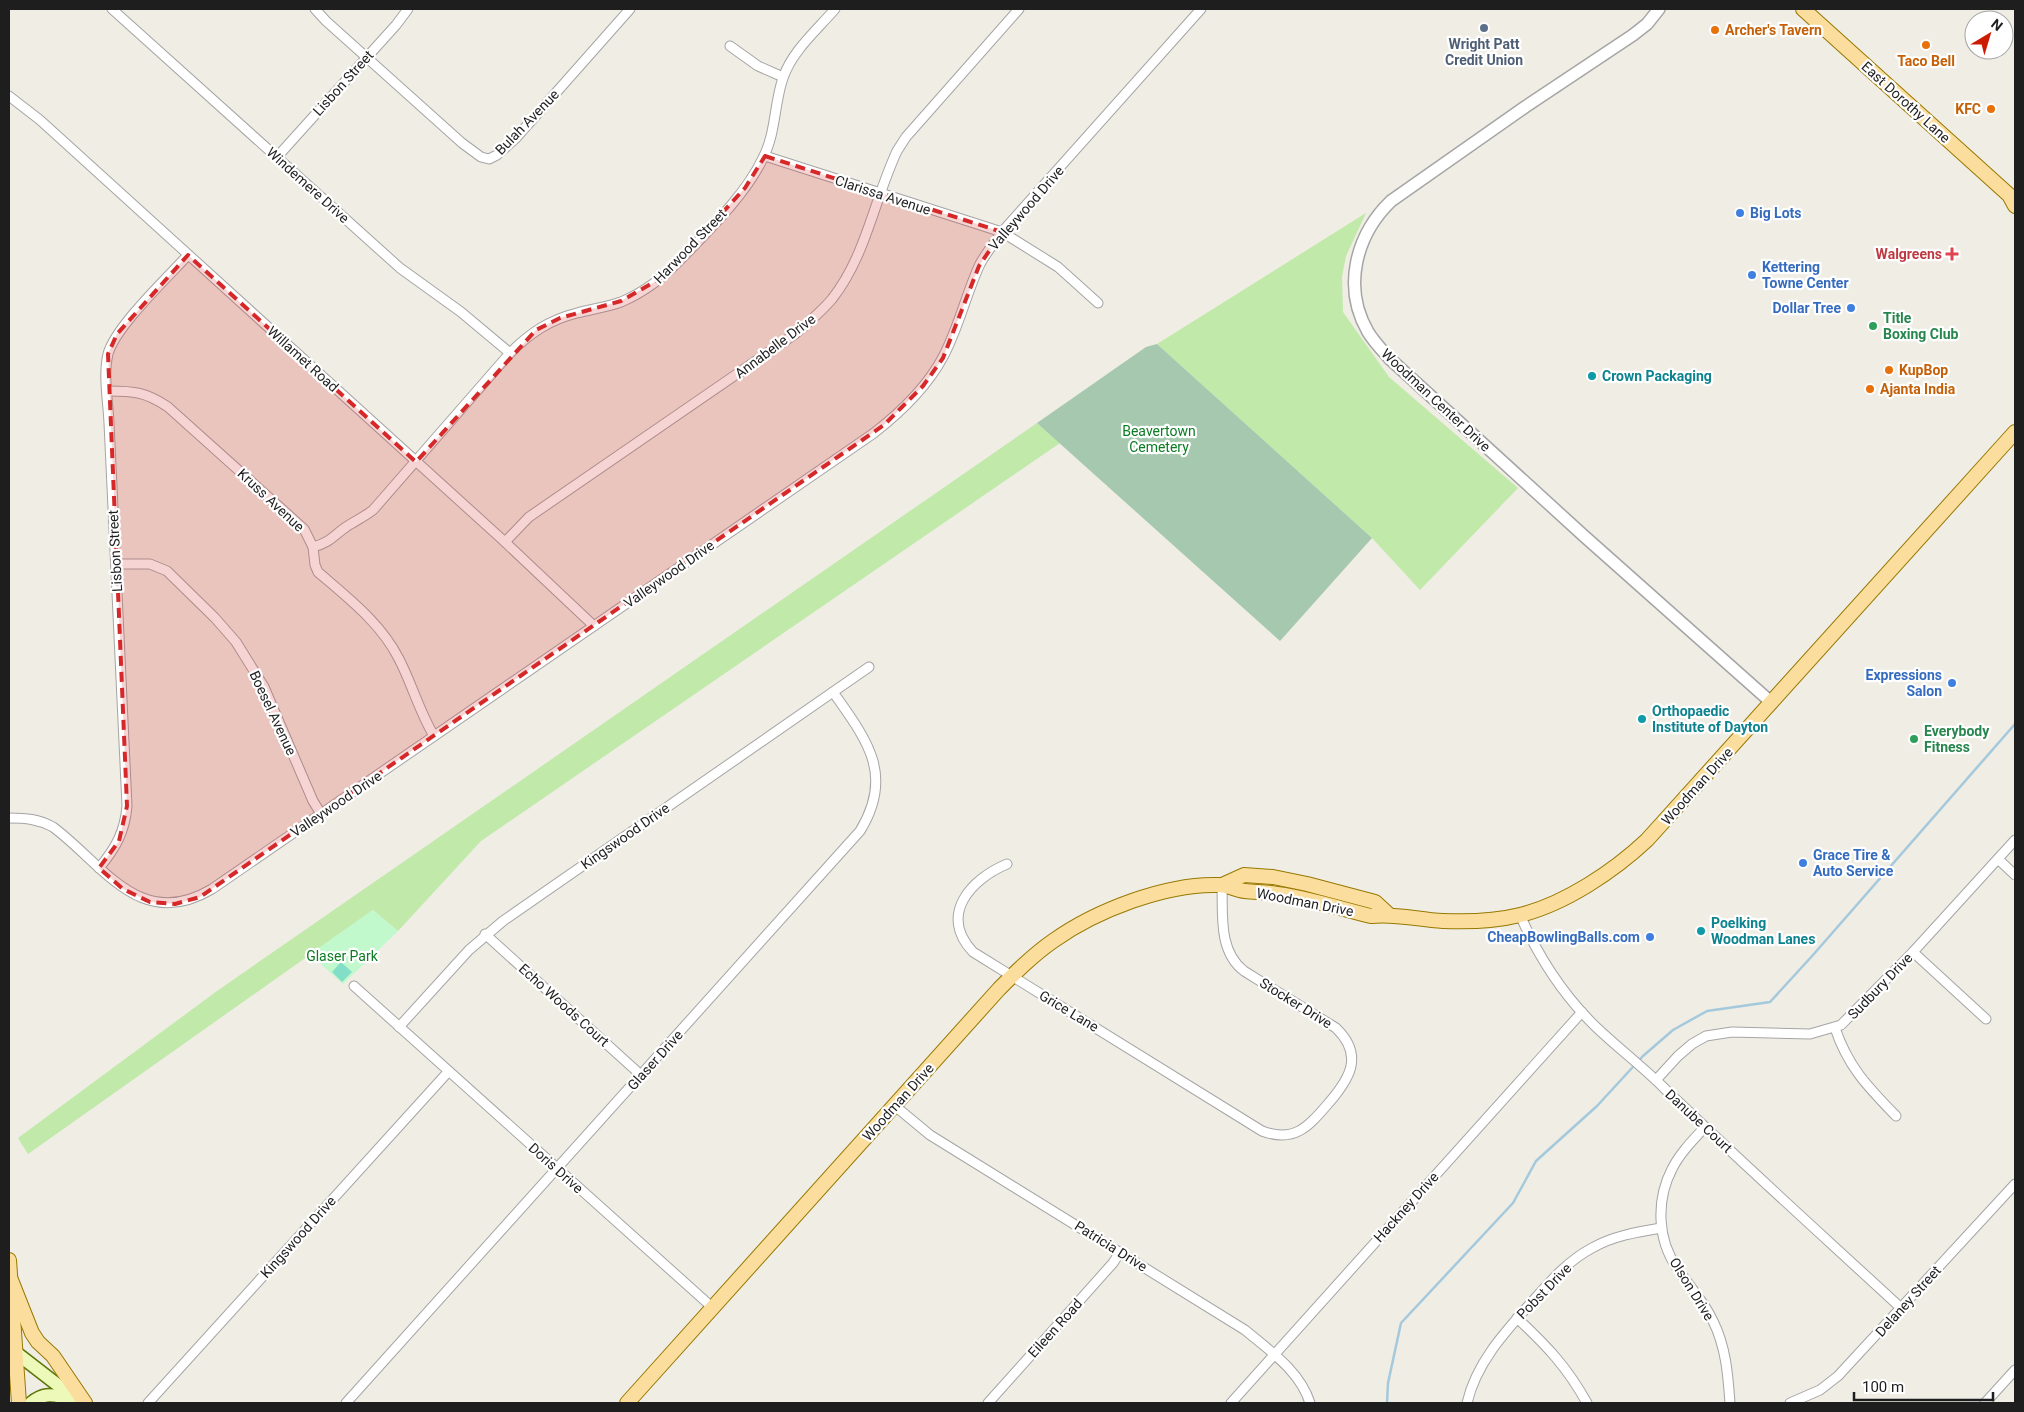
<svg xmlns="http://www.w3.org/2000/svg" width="2024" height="1412" font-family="Roboto,sans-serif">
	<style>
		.grass { fill: #c1e9aa }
		.cemetery { fill: #a5c8af }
		.park { fill: #c1f9cd }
		.pitch { fill: #82dec6 }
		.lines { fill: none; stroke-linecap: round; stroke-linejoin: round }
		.stream { stroke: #a5c9dc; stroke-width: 2.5 }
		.minor-casing { stroke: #a5a5a5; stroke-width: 11 }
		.tertiary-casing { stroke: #a5a5a5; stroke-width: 14 }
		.secondary-casing { stroke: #5b7505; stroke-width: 15 }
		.primary-casing { stroke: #977801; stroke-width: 16 }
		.minor { stroke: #fff; stroke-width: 9 }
		.tertiary { stroke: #fff; stroke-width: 11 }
		.secondary { stroke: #edf9b8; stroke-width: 12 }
		.primary { stroke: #fbde9d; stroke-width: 14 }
		.marked { fill: #d62828; fill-opacity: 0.2; stroke: #d62828; stroke-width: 4; stroke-dasharray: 10 6; stroke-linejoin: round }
		.service-dot { fill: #5c6f8a; stroke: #fff; stroke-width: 2 }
		.food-dot { fill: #e8710a; stroke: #fff; stroke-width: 2 }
		.shop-dot { fill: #3f7fe0; stroke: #fff; stroke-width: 2 }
		.health-dot { fill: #e0444e; stroke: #fff; stroke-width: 2 }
		.leisure-dot { fill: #2e9e5b; stroke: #fff; stroke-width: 2 }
		.culture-dot { fill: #0f9aa8; stroke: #fff; stroke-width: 2 }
		.labels { text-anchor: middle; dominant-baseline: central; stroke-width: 4.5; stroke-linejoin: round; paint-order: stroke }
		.food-label { font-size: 14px; font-weight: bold; fill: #c56008; stroke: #fff; text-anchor: start }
		.service-label { font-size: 14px; font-weight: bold; fill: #4e5e75; stroke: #fff }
		.street-label { font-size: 14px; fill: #1e1e1e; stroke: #fff }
		.shop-label { font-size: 14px; font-weight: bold; fill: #366cbe; stroke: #fff; text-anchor: start }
		.health-label { font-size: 14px; font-weight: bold; fill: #be3a42; stroke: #fff; text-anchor: end }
		.leisure-label { font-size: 14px; font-weight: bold; fill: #27864d; stroke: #fff; text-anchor: start }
		.culture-label { font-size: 14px; font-weight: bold; fill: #0d838f; stroke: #fff; text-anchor: start }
		.park-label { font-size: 14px; fill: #0c7c24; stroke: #fff }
	</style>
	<rect width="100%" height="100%" fill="#efede4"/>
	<!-- grass -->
	<g class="grass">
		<path d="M1366,213L1346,256L1342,277L1343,312L1389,377L1518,488L1420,590L1372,538L1157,344Z"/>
		<path d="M1037,423L1060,443L481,841L398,931L373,910L28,1154L18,1138L217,991Z"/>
	</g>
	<!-- cemetery -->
	<path class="cemetery" d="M1157,344L1372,538L1280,641L1037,423L1146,347Z"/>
	<!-- park -->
	<path class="park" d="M373,910L398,931L343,984L310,954Z"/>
	<!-- pitch -->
	<path class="pitch" d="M341,962L352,972L342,982L332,972Z"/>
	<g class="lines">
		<!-- stream -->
		<path class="stream" d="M1387,1403L1388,1383L1401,1323L1513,1203L1536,1161L1597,1106L1643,1056L1673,1030L1707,1011L1770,1002L1813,955L2015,724"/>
		<!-- minor casing -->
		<g class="minor-casing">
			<g id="minor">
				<path d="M112,9L400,268L461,312L510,353"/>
				<path d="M315,9L326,21L462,143L481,157L489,159L497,155L515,139L630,9"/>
				<path d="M730,46L758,66L783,77"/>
				<path d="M9,96L40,120L505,542L594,626"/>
				<path d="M765,156L1002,232L1058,267L1098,303"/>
				<path d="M277,157L396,25L408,9"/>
				<path d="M108,391C134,391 146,392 168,407L304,529L313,547L315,565L318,572C348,598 381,623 399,659C412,684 419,711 434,736"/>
				<path d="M505,542L529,517L795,334C808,323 821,312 832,299C866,256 874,200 897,151L906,137L1019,9"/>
				<path d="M313,547C329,543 333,536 346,527C355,521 364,517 373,510L510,353C530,333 549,320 577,313C592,309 607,307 621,302C645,292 665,276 682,258C710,229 746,194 763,158C776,133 774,104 783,78C792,51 817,30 835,9"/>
				<path d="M116,564H150L167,571L215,618L236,642L264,687L313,801L321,814"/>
				<path d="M9,818C26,818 38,819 53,827C104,865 140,932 212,889L874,433C901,412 927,387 943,357C959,327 966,294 980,264C986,253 994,243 1002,232L1201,9"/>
				<path d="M1998,859L2015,875"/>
				<path d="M1007,864C971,879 938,915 973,952L1262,1131C1294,1143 1308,1127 1327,1105C1349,1080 1365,1056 1336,1028L1244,971C1218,951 1223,914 1222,885"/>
				<path d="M99,868C116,848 125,831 127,806L109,423C108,401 103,375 108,354C115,327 168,277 188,255"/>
				<path d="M1520,915C1539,958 1563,995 1596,1027C1618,1048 1643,1067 1664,1088C1742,1163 1822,1235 1901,1308"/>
				<path d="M485,934L642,1076"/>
				<path d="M1913,952L1986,1019"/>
				<path d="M354,986L713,1308"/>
				<path d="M399,1027L469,950L503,921L869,667"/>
				<path d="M1835,1028C1848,1067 1868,1087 1896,1116"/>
				<path d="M1656,1080L1678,1056L1692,1044L1706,1036L1732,1032L1810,1034L1841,1025L1913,952L2015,840"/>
				<path d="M895,1106L930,1135L1245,1330C1270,1351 1300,1371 1310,1403"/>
				<path d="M1705,1127C1693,1140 1680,1153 1672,1169C1656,1200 1657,1239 1677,1268C1689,1286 1704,1301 1713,1321C1726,1347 1728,1375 1730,1403"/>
				<path d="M1517,1318C1547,1346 1567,1367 1587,1403"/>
				<path d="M148,1403L448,1072"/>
				<path d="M346,1403L860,831C895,774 866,739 833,692"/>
				<path d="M988,1403L1113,1263L1120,1252"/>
				<path d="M1231,1403L1582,1012"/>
				<path d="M1467,1403C1476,1364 1503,1334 1530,1304C1549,1283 1566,1262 1592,1248C1613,1236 1637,1232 1661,1228"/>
				<path d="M1790,1403L1820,1390L1838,1376L2015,1184"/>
				<path d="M1985,1403L2015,1370"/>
			</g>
		</g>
		<!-- tertiary casing -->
		<g class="tertiary-casing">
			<path id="tertiary" d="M1659,9L1647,24L1633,35L1525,107L1391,201C1356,235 1342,287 1368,332C1374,342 1382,350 1390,359L1584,536L1772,703"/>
		</g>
		<!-- secondary casing -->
		<g class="secondary-casing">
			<g id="secondary">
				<path d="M10,1348L81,1403"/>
				<path d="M31,1403C46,1391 53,1396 71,1398"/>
			</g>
		</g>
		<!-- primary casing -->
		<g class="primary-casing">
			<g id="primary">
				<path d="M1803,9L2009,195L2015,206"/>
				<path d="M1222,885L1244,875L1273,877L1307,884L1375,902L1388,914"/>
				<path d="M9,1260L19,1403"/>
				<path d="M11,1280L32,1333L38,1342L53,1356L85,1403"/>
				<path d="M627,1403L999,989C1016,972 1033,955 1053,941C1095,911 1166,883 1219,885C1228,885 1236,890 1245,891C1254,892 1263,892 1271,893C1305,897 1338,908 1371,916C1395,913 1419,920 1443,921C1468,922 1496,921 1520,915C1565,904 1614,871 1647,840L2015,432"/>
			</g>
		</g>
		<!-- minor -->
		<use href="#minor" class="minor"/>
		<!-- tertiary -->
		<use href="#tertiary" class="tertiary"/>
		<!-- secondary -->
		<use href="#secondary" class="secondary"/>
		<!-- primary -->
		<use href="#primary" class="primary"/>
	</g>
	<!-- marked area -->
	<path class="marked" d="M765,156L1002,232L979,266L943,358L923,386L884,425L200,897L175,904L150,902L123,889L99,868L119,841L127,806L108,354L117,334L188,255L416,462L536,330L560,318L621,301L663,277L745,188Z"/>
	<!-- markers -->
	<circle class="service-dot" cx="1484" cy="28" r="5"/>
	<g class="food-dot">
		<circle cx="1715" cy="30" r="5"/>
		<circle cx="1926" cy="45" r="5"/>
		<circle cx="1991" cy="109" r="5"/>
		<circle cx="1889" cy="370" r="5"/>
		<circle cx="1870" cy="389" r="5"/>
	</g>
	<g class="shop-dot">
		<circle cx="1740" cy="213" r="5"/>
		<circle cx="1752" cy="275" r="5"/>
		<circle cx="1851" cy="308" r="5"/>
		<circle cx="1952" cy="683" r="5"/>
		<circle cx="1803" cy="863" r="5"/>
		<circle cx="1650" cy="937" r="5"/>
	</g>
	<path class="health-dot" d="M1949.5 246.5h5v5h5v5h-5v5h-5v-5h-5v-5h5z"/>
	<g class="leisure-dot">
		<circle cx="1873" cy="326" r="5"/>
		<circle cx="1914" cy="739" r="5"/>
	</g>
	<g class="culture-dot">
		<circle cx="1592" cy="376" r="5"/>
		<circle cx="1642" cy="719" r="5"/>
		<circle cx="1701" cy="931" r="5"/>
	</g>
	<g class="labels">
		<!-- food labels -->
		<g class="food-label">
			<text x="1725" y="30">Archer's Tavern</text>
			<text x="1926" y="61" text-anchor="middle">Taco Bell</text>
			<text x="1981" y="109" text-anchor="end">KFC</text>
			<text x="1899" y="370">KupBop</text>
			<text x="1880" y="389">Ajanta India</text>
		</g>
		<!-- service labels -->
		<g class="service-label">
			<text x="1484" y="44">Wright Patt<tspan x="1484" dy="16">Credit Union</tspan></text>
		</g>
		<!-- street labels -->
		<g class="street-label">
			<text transform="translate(343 83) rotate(-48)">Lisbon Street</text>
			<text transform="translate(1906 102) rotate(42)">East Dorothy Lane</text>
			<text transform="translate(527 122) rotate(-46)">Bulah Avenue</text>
			<text transform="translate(308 185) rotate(42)">Windemere Drive</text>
			<text transform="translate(883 195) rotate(18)">Clarissa Avenue</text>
			<text transform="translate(1026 208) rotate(-49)">Valleywood Drive</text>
			<text transform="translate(690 246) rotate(-46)">Harwood Street</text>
			<text transform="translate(775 346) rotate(-37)">Annabelle Drive</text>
			<text transform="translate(303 359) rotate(42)">Willamet Road</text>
			<text transform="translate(1436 400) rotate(43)">Woodman Center Drive</text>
			<text transform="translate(271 500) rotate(43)">Kruss Avenue</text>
			<text transform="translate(115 551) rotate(-93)">Lisbon Street</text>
			<text transform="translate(669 574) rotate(-35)">Valleywood Drive</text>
			<text transform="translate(273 713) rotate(65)">Boesel Avenue</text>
			<text transform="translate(1697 786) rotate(-48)">Woodman Drive</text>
			<text transform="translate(336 804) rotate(-34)">Valleywood Drive</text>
			<text transform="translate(625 836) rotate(-35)">Kingswood Drive</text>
			<text transform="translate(1305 902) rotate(11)">Woodman Drive</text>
			<text transform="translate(1880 986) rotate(-46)">Sudbury Drive</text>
			<text transform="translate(1296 1003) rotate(32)">Stocker Drive</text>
			<text transform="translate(564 1005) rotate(42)">Echo Woods Court</text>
			<text transform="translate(1069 1011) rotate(31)">Grice Lane</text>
			<text transform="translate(655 1060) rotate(-48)">Glaser Drive</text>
			<text transform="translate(898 1102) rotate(-48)">Woodman Drive</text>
			<text transform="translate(1699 1121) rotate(43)">Danube Court</text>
			<text transform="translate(556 1168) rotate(42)">Doris Drive</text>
			<text transform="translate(1406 1207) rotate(-48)">Hackney Drive</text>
			<text transform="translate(298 1237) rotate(-48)">Kingswood Drive</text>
			<text transform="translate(1111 1246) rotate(32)">Patricia Drive</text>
			<text transform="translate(1692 1289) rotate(58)">Olson Drive</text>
			<text transform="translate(1544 1291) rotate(-46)">Pobst Drive</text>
			<text transform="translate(1908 1301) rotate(-48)">Delaney Street</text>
			<text transform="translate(1055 1328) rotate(-48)">Eileen Road</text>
		</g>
		<!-- shop labels -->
		<g class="shop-label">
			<text x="1750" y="213">Big Lots</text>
			<text x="1762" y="267">Kettering<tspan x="1762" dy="16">Towne Center</tspan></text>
			<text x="1841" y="308" text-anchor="end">Dollar Tree</text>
			<text x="1942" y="675" text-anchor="end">Expressions<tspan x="1942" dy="16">Salon</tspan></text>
			<text x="1813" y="855">Grace Tire &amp;<tspan x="1813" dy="16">Auto Service</tspan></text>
			<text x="1640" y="937" text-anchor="end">CheapBowlingBalls.com</text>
		</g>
		<!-- health labels -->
		<g class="health-label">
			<text x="1942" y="254">Walgreens</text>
		</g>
		<!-- leisure labels -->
		<g class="leisure-label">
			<text x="1883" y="318">Title<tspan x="1883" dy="16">Boxing Club</tspan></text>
			<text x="1924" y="731">Everybody<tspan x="1924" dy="16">Fitness</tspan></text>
		</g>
		<!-- culture labels -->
		<g class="culture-label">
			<text x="1602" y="376">Crown Packaging</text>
			<text x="1652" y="711">Orthopaedic<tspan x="1652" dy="16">Institute of Dayton</tspan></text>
			<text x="1711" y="923">Poelking<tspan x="1711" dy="16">Woodman Lanes</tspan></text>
		</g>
		<!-- park labels -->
		<g class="park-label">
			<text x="1159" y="431">Beavertown<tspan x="1159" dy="16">Cemetery</tspan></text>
			<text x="342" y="956">Glaser Park</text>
		</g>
	</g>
	<!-- border -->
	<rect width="2024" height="1412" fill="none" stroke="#1e1e1e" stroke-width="20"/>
	<!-- north arrow -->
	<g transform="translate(1989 35) rotate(38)"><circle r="24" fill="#ffffff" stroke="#a5a5a5"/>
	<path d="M0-4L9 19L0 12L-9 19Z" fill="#cb1b01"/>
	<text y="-8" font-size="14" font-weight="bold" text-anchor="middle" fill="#1e1e1e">N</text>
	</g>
	<!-- scale -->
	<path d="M1854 1392v8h139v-8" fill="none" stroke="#1e1e1e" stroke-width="2.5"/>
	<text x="1862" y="1392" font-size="15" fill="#1e1e1e" stroke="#ffffff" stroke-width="4" paint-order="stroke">100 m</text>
</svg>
